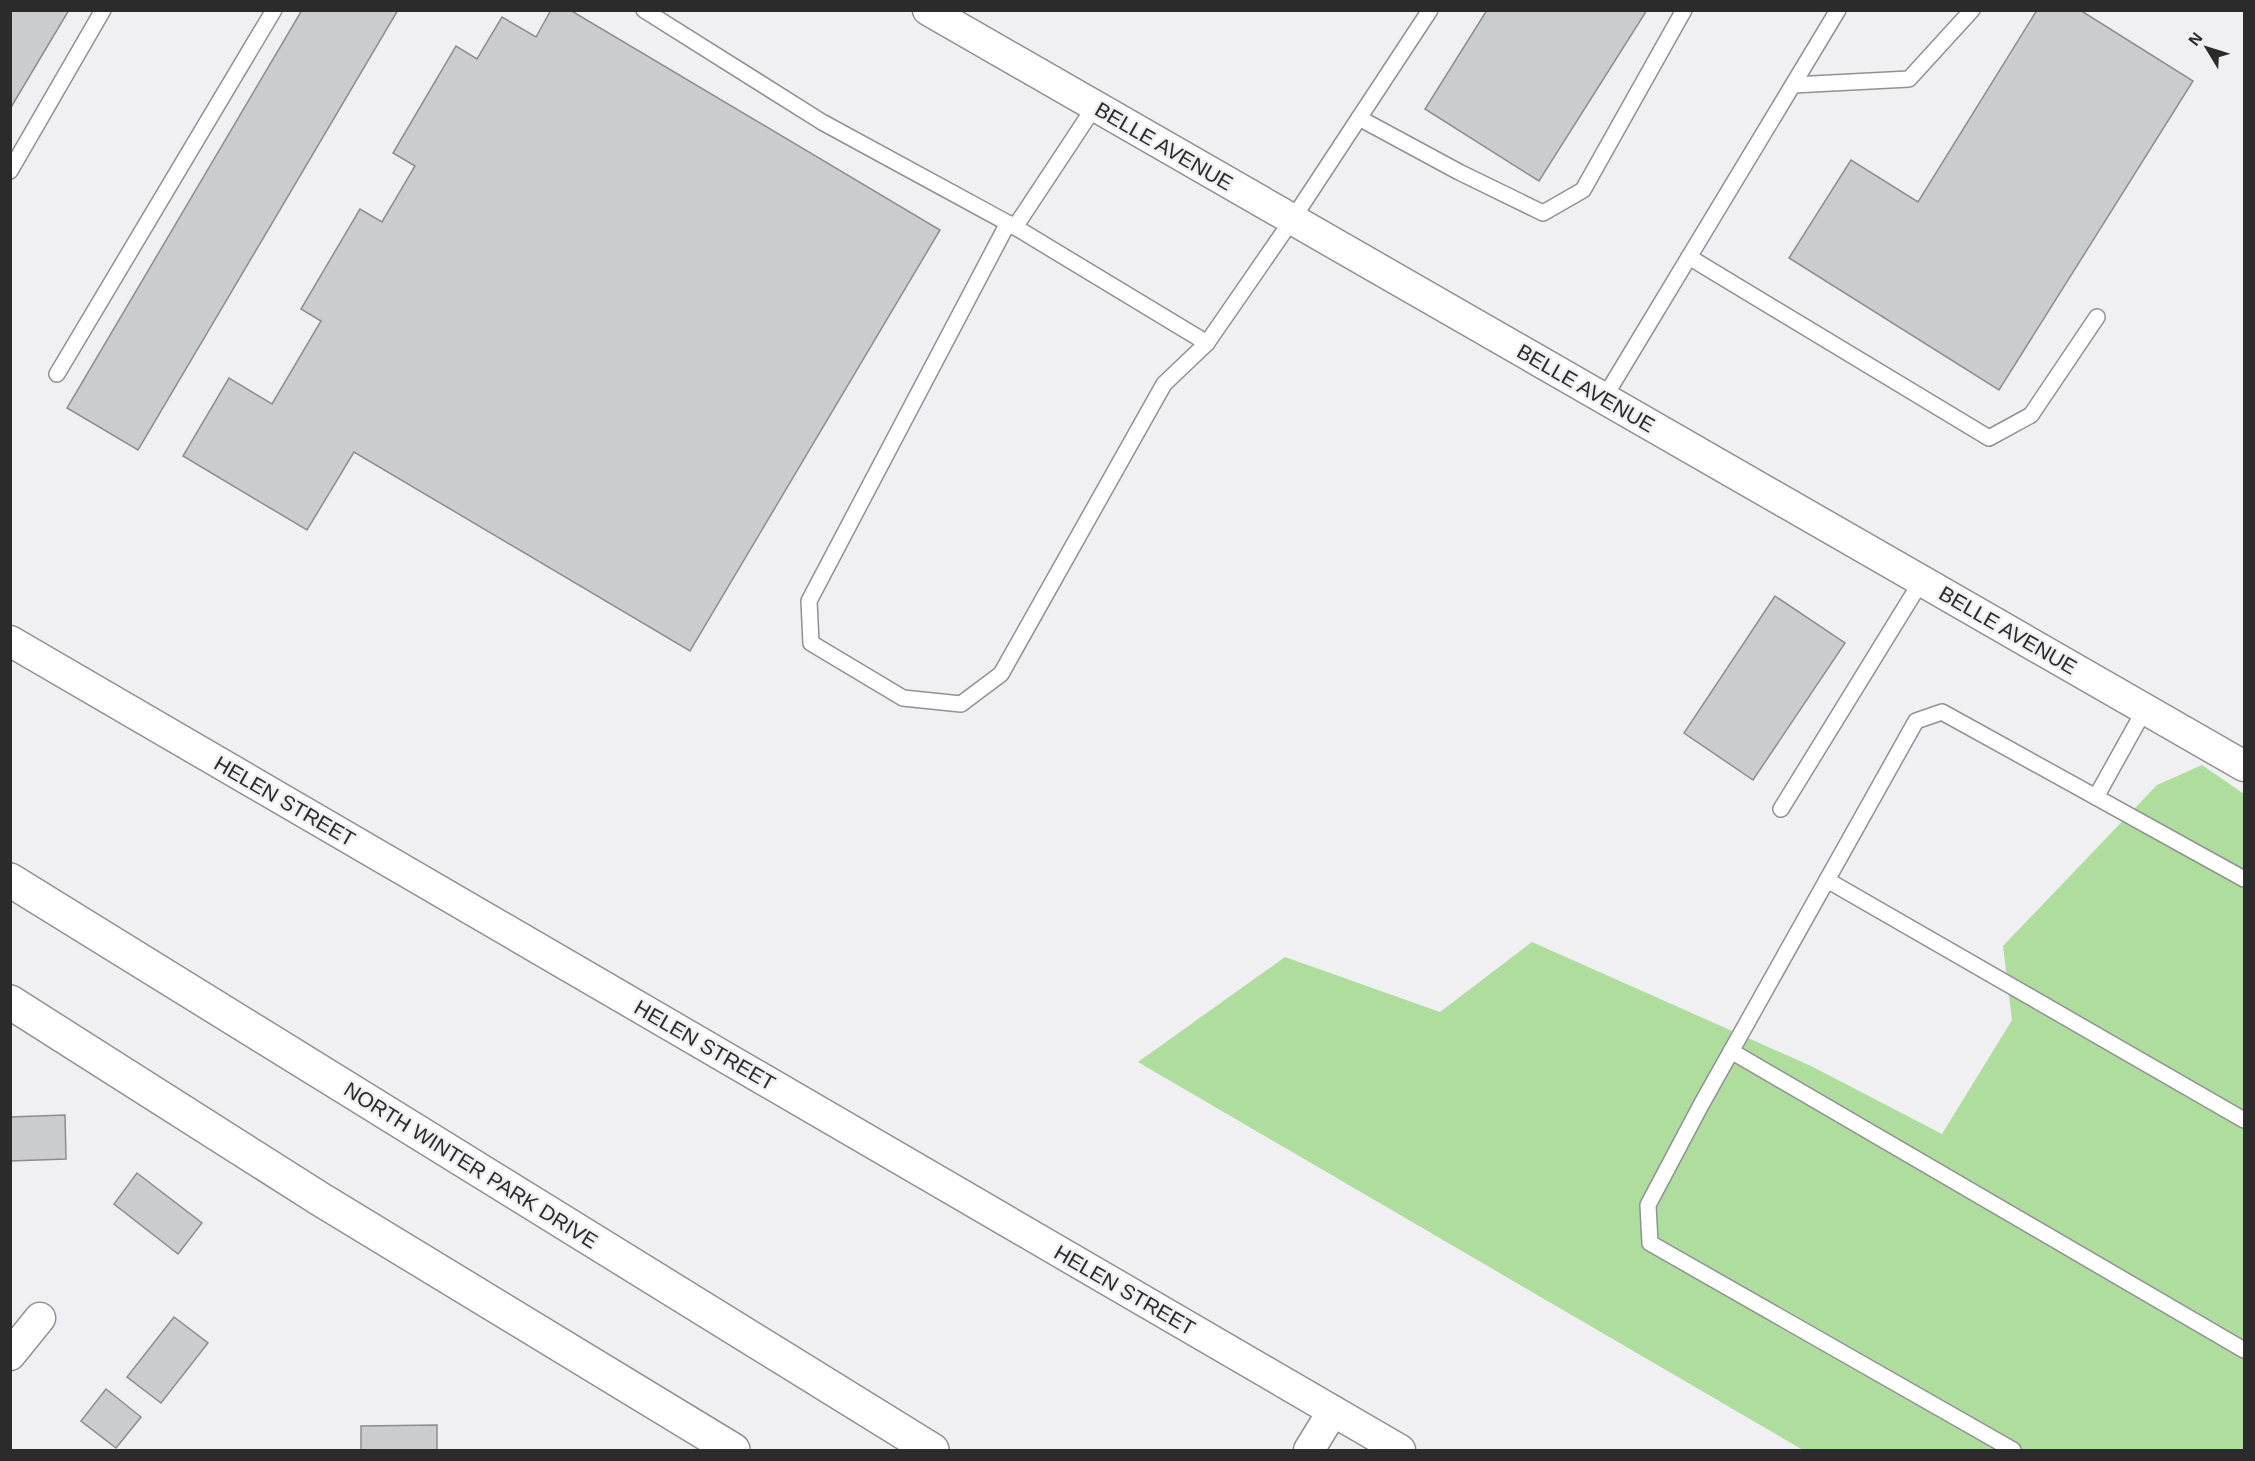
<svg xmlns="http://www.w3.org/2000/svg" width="2255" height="1461" font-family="Helvetica,sans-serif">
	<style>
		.green { fill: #aedd9d }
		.building { fill: #cbccce; stroke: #8d8d8f; stroke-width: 1.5 }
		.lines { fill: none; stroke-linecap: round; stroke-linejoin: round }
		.lane-casing { stroke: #919193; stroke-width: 18 }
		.street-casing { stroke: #919193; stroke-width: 33 }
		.secondary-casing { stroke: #919193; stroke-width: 36 }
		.lane { stroke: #fff; stroke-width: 15 }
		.street { stroke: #fff; stroke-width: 30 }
		.secondary { stroke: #fff; stroke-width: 33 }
		.labels { text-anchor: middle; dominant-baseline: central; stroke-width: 4.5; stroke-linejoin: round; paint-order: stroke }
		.street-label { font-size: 21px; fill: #2b2b2b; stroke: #f0f0f2 }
	</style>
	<rect width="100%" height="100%" fill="#f0f0f2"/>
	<!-- green -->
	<path class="green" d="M2202,765L2244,794V1450H1803L1138,1062L1285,957L1440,1012L1532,942L1811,1066L1942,1134L2012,1020L2003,946L2157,785Z"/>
	<!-- building -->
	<g class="building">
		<path d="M10,10H69L10,109Z"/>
		<path d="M302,10H398L138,450L67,408Z"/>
		<path d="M551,10H570L940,230L690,651L354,452L307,530L183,456L229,378L272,404L321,321L301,309L360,209L382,222L415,166L393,153L456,46L477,59L502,17L536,37Z"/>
		<path d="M1487,10H1647L1539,181L1425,109Z"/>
		<path d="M2037,10H2080L2193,81L1999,390L1789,258L1851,160L1918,202Z"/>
		<path d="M1775,596L1845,643L1753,780L1684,733Z"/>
		<path d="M65,1115L66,1159L10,1161V1117Z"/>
		<path d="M137,1173L202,1223L178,1254L114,1204Z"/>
		<path d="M174,1317L208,1343L161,1403L127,1377Z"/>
		<path d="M106,1389L141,1417L116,1448L81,1421Z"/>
		<path d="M437,1425V1450H361V1426Z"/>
	</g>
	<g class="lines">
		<!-- lane casing -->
		<g class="lane-casing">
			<g id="lane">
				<path d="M644,10L822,122L1015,227L1207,343"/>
				<path d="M1793,85L1909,79L1972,10"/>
				<path d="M1359,118L1459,172L1543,213L1583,190L1684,10"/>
				<path d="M10,171L103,10"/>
				<path d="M1008,223L809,601L811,643L903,698L961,704L1001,674L1164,384L1207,343L1292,220L1430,10"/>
				<path d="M1015,227L1095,106"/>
				<path d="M1689,257L1989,438L2031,415L2097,317"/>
				<path d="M57,374L274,10"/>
				<path d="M1604,398L1838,10"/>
				<path d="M2096,797L2145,709"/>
				<path d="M1781,809L1922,580"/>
				<path d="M1827,880L2244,1120"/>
				<path d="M1731,1051L2244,1350"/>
				<path d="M2013,1450L1650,1243L1648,1205L1701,1105L1916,721L1942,712L2244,879"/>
			</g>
		</g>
		<!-- street casing -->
		<g class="street-casing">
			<g id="street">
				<path d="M928,10L2244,766"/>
				<path d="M10,641L1400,1450"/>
				<path d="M10,1355L40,1318"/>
				<path d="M1309,1450L1333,1411"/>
			</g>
		</g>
		<!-- secondary casing -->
		<g class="secondary-casing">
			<g id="secondary">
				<path d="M10,880L932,1450"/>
				<path d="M10,1002L320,1199L733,1450"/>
			</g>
		</g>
		<!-- lane -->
		<use href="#lane" class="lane"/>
		<!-- street -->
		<use href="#street" class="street"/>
		<!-- secondary -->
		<use href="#secondary" class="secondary"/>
	</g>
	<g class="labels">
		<!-- street labels -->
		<g class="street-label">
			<text transform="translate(1164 146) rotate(30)">BELLE AVENUE</text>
			<text transform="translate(1586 388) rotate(30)">BELLE AVENUE</text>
			<text transform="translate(2008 630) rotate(30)">BELLE AVENUE</text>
			<text transform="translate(285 801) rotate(30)">HELEN STREET</text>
			<text transform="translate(705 1045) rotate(30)">HELEN STREET</text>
			<text transform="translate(471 1165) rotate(32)">NORTH WINTER PARK DRIVE</text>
			<text transform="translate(1125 1290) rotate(30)">HELEN STREET</text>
		</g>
	</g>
	<!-- border -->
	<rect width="2255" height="1461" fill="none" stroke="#2b2b2b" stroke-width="24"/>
	<!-- north arrow -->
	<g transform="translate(2207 48) rotate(308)" stroke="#f0f0f2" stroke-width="4.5" paint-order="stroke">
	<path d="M0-4.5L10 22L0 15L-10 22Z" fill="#2b2b2b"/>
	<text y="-9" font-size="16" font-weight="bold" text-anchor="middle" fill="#2b2b2b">N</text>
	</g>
</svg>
